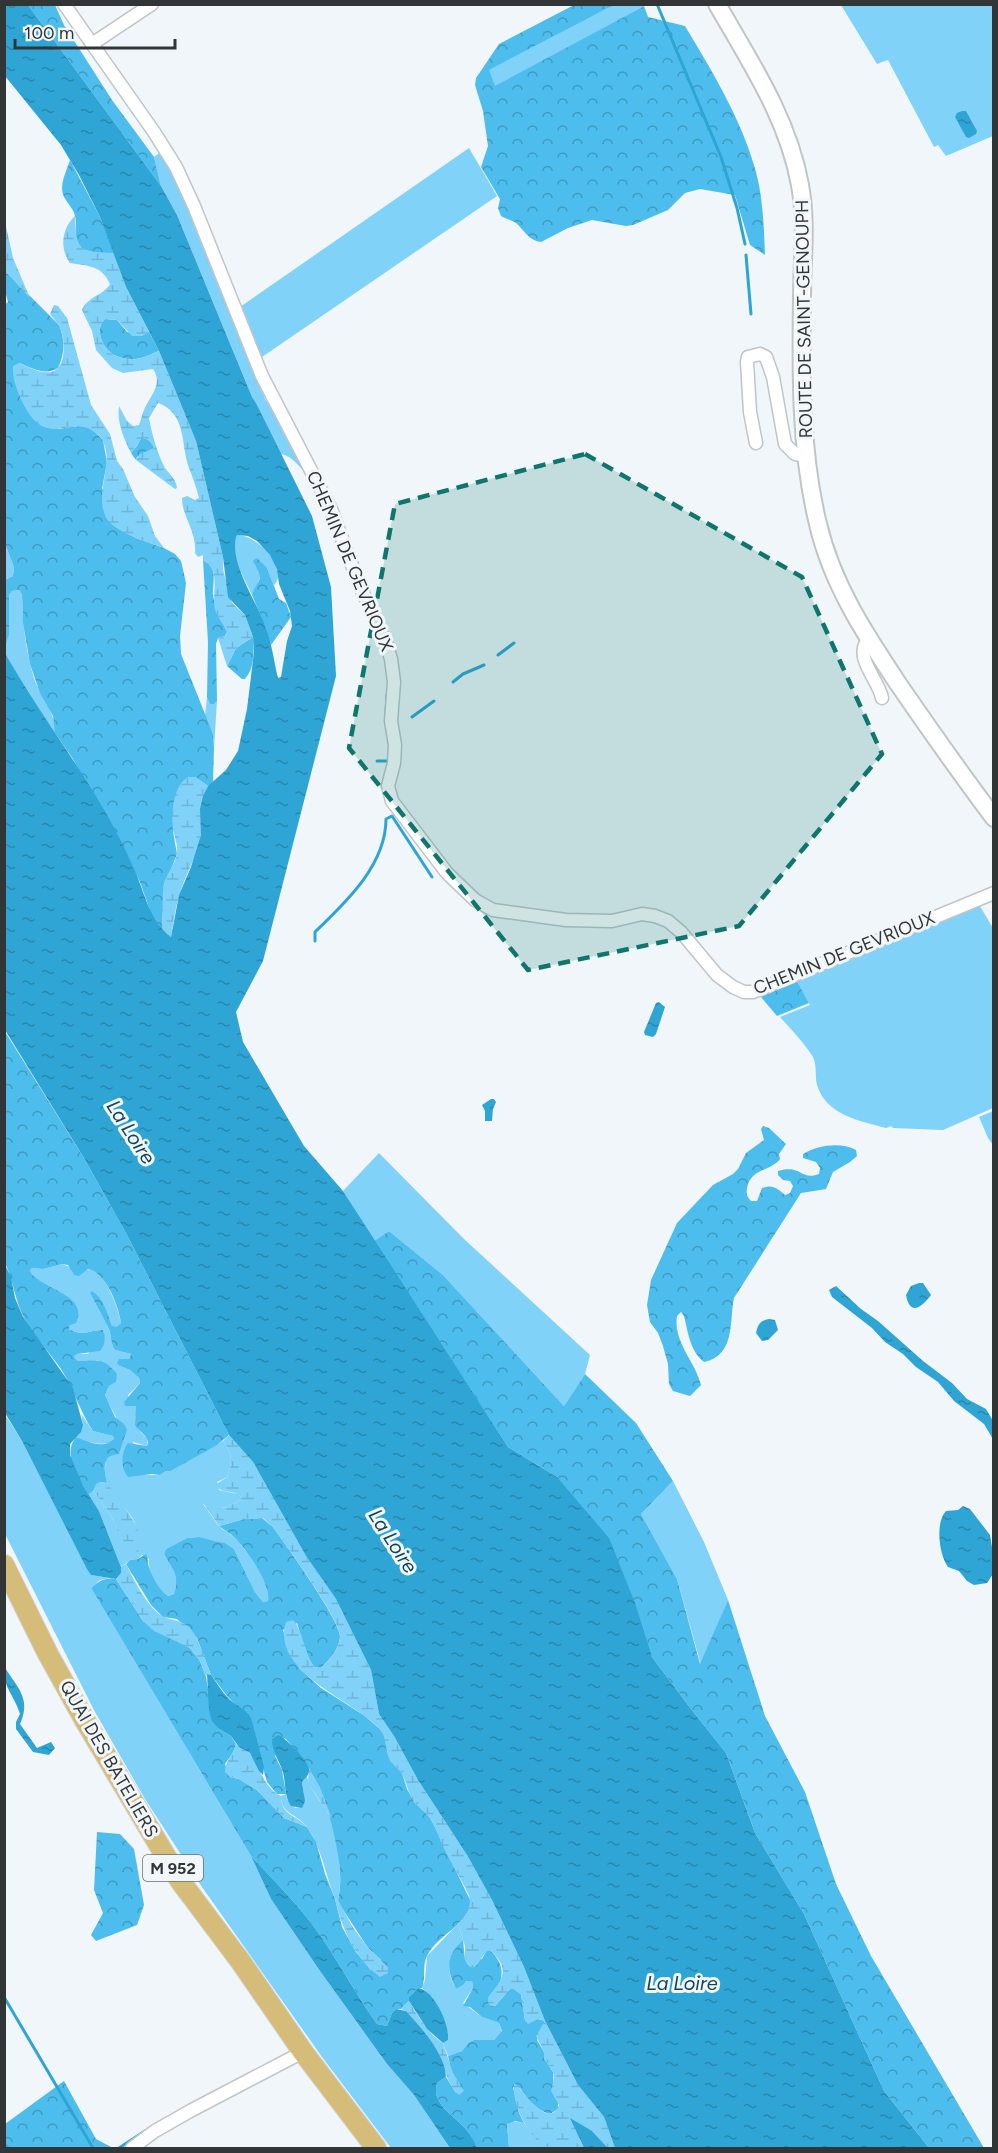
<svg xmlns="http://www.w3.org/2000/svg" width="998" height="2153" font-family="Figtree,sans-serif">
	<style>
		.green { fill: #80d2f8 }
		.forest { fill: url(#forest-crowns) }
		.wetland { fill: url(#wetland-marsh) }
		.water { fill: url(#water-ripples); fill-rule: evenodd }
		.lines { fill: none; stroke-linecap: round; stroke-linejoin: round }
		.stream { stroke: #2ea5d4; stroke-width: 3 }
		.minor-casing { stroke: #c0c5c8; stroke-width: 15 }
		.tertiary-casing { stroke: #c0c5c8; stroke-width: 20 }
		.primary-casing { stroke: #d2d3d3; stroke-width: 22 }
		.minor { stroke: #fff; stroke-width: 12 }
		.tertiary { stroke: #fff; stroke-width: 16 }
		.primary { stroke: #d6bc79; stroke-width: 20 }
		.marked { fill: #0f766e; fill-opacity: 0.2; stroke: #0f766e; stroke-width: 4.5; stroke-dasharray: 12 8; stroke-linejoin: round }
		.labels { text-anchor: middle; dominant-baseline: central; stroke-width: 6; stroke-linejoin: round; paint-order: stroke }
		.shield { fill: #f0f6f9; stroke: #6b6f70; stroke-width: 1.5 }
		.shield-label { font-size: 16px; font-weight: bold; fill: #323536 }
		.street-label { font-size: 18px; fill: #323536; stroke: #f0f6f9 }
		.water-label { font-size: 20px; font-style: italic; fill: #144457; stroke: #f0f6f9 }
	</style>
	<defs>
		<pattern id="forest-crowns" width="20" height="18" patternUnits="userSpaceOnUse" patternTransform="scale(1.5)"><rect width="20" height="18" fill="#4cbdec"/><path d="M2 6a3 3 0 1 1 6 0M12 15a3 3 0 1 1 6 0" fill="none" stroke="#409ac0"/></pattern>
		<pattern id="wetland-marsh" width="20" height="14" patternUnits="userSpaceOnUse" patternTransform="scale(1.5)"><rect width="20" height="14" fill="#80d2f8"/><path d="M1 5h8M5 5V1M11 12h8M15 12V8" fill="none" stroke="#6fb5d5"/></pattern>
		<pattern id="water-ripples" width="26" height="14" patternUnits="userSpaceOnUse" patternTransform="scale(1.5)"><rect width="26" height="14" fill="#2ea5d4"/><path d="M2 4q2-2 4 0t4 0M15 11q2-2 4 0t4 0" fill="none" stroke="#2887ad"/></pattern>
	</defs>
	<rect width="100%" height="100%" fill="#f0f6f9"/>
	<!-- green -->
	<g class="green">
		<path d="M614,5H644V6L495,87L488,70Z"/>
		<path d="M841,5H993V136L946,156L938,145L934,147L888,60L877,64Z"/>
		<path d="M469,148L497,196L262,357L240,307Z"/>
		<path d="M163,150L175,172L266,401L272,408L321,494L349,569C345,562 339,556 336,548C335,544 335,539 334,534C328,513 304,456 280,454L256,403L252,397L177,215L161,186L154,157Z"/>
		<path d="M237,535C254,535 281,559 278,577C278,581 275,583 274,586L267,568L255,565C266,576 256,583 252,595C244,577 229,555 237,535Z"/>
		<path d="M4,541L14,567L13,576L7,579L5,578Z"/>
		<path d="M19,590L22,593C22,622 26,654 35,681C42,699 56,713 55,733L22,684L5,653L4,646L9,635V595L12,591Z"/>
		<path d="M207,697L210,704H214L217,701L214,748L213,734L205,716Z"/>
		<path d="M978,903L993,928V1108L943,1130L893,1128L891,1126L886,1128C860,1121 826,1115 817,1085C815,1077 817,1065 813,1057C805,1044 791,1029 780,1017L810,1005L797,981Z"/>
		<path d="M993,1111V1145L988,1138L979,1117Z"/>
		<path d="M379,1153L464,1239L590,1355L585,1374L564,1406L443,1275L389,1231L374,1241L343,1191Z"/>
		<path d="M62,1264L70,1267L74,1275C79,1273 86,1268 92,1270C106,1274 119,1310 121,1323L116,1327H112L110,1320L90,1293L109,1329C112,1337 110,1343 115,1350L131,1354L129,1359L120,1366L130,1370L139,1378L140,1383L128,1395L130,1405L136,1406L138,1409C132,1422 137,1430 147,1438V1446L133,1442L144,1475H160L166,1471H171L223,1441C233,1455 233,1461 227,1477L217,1482L219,1490L238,1494L241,1497V1500L225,1508L203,1504C208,1510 212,1517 217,1524C222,1530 230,1533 236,1539C247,1551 271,1584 268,1601L263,1602L255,1592L234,1549L225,1543H217L200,1537L187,1538L166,1549L164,1554C172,1570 180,1574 174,1594L168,1596C158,1590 147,1571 149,1559L142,1555L138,1559L130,1560L121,1567L99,1511L88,1495L93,1491C98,1498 103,1504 108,1511C116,1523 123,1549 138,1551C142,1544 137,1527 133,1519C120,1498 100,1490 106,1460L113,1454L119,1453L125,1436C120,1421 111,1410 105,1395L109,1386L116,1382L98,1360L78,1361L74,1357L77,1354H88L104,1333L103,1330C90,1330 82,1337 69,1329L70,1325L30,1271L32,1268L43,1269Z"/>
		<path d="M4,1413L22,1441L91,1575L110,1578L100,1580L91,1588L251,1856L271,1899L320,1971L387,2064L414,2095L450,2148H391L322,2057L202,1887L145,1799L95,1712L5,1534Z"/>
		<path d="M81,1414L93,1431L113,1436L114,1439L113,1442C98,1446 89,1442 76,1437C84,1429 83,1424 81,1414Z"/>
		<path d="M673,1481L704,1542L728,1600L701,1665L677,1579L641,1514Z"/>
		<path d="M307,1776C310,1793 326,1805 332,1821C338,1839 343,1880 338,1900L335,1899C326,1876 321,1846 307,1827C297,1813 281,1815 281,1796L286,1794L287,1799L295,1808L302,1807L304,1794L302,1782Z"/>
		<path d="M458,1924L463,1940C448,1954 445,1971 456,1989L466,1981H472L473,1988L463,2003L482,2017L499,2023L502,2032L494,2040H474L469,2042L462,2051L448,2056L443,2043L448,2040C450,2024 434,1998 422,1988L425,1980L427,1956Z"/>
		<path d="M510,2121L524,2123L544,2148H509L507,2124Z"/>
	</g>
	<!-- forest -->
	<g class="forest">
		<path d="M28,5H55L64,25L112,100L154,157L161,186Z"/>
		<path d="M574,5H614L489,70L495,86L644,6L648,17L685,26C712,71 742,120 756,172C763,199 764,227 765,255L750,245L735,195L700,189L685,193L668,210L633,225L626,226L592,220L568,228L541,242C529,241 524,230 516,223C512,220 506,219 501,216L498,208L500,199L481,167L488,146L483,111L475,85L476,78L499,44Z"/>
		<path d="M70,160L100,217L114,253C102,253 81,255 77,240C74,232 77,224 75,216C74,210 69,205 66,200C57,188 66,173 70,160Z"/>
		<path d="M5,271L59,325C65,340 65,353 58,368C45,376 32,368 19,363L58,429L84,425L95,432L103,440L107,463L102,488L116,527L136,538L164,548L175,554L181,561L186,583L180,636L181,654L213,734L214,748L213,783L208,786L195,777L173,832L177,854L164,887L162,930L151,913L140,882L73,759L55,733L53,716L40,693L30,664L23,623L22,594L19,590L12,591L9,595V635L5,646V578L7,579L13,576L14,567L4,541V344C8,336 5,315 4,305L8,302L5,291Z"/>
		<path d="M105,319L117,320L127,332L141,336L149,332L159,351C149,355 138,361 127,359C122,358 114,356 110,352C101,344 95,328 105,319Z"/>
		<path d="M141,438C147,437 153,443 154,448L137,457L136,460L131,453L137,446Z"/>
		<path d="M257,558L267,568L279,599L286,603L291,617L271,645L266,628L252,595C259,575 265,583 253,561Z"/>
		<path d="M203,560C221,570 210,584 214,600C217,612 223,621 227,632L225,636L218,638L216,644L217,701L214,704H210L207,697L208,642Z"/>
		<path d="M253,637C254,652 255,667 245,679H242L227,666L236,648Z"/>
		<path d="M797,981L809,1003L777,1016L761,997Z"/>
		<path d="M4,1030L84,1158L127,1235L229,1435L217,1445L171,1471H166L160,1475L152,1474L128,1477C120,1468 121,1452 128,1443L147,1446C151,1436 139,1433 135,1425L136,1406H125L124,1402L140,1383L139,1378L130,1370L120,1366L117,1363L119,1359H129L131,1354L115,1350C110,1343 112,1337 109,1329L90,1293L92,1291C104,1299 107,1313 112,1326L116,1327L121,1323C119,1307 106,1272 88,1269L79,1276L74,1275L68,1265L62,1264L43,1269L32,1268L30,1271C39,1289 90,1294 76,1323L70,1325L69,1329C82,1337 90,1330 103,1330C106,1337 105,1345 100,1351L77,1354L74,1357L78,1361C97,1360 104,1358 117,1374L116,1382L109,1386L105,1395L115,1417L124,1424L127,1430L119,1454C101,1455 104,1470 107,1483L100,1482L93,1491L88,1495C78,1478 62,1454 76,1437C88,1441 103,1450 114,1439L113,1436L93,1431C80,1412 74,1389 61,1369C49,1351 32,1336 23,1316C15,1299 13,1280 5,1263Z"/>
		<path d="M763,1126L769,1128L786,1144L779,1154L780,1159C770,1172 751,1168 747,1188C746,1194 747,1197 751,1201H757L762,1188C773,1184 777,1188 785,1195L790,1193L793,1186L790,1181L783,1180L778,1175V1171C801,1164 801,1181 819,1174L820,1168L816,1162L803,1158V1154C819,1145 840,1142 856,1150L857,1156L850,1162L833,1172L826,1189L801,1193L734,1298C729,1321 736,1355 704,1362C690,1351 688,1332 684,1316L681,1312L677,1316C673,1342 695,1361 701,1385L690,1396L673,1391L669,1384L668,1364L663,1346L658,1333L650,1322L647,1305L651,1280L677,1223L713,1185L733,1174L738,1169L746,1153L764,1140L761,1129Z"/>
		<path d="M389,1231L443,1275L564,1406L585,1374L636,1423L673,1481L641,1514L677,1579L700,1664L728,1600L765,1716L805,1792L836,1884L871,1956L984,2148H929L884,2091L804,1914L755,1833L726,1753L691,1709L652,1657L557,1477L508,1447L374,1241Z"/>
		<path d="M262,1518L273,1527C285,1544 341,1621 340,1637C339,1649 330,1659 321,1668L314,1667L307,1656L297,1623L283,1630L289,1650L300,1669L321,1688L365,1716L380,1729L386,1738L390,1760L402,1773L407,1789L415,1803L425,1810L433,1823L471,1902C467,1926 437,1935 427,1956C422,1966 426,1978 422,1988H418L409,1997V2001L401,2009H396L392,2013L387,2026L377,2024C357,1996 341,1966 322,1938C302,1908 275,1882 251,1856L91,1588C99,1581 105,1577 116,1579L143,1621L190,1648L200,1661L206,1677L209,1695V1711L219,1729L231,1736L236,1744L234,1751L225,1764L230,1777L239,1779L257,1790L284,1818L307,1827L316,1842L325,1874L335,1899L342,1927L356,1952L371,1970L381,1960L368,1948L340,1905L338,1900C342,1883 340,1866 337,1849C328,1801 318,1775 285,1738L275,1756L282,1770L286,1794H277L267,1782L257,1746L238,1707L227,1696L211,1675L197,1638L177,1619L163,1617L151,1605L126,1564L130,1560L138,1559L146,1554C149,1559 147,1562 149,1567C152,1577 160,1591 168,1596L174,1594C180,1574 172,1570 164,1554L166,1549L187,1538L200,1537L217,1542L225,1543L234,1549L255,1592L263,1602L268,1601C271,1585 247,1550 235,1538C230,1533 224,1530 219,1526L244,1519Z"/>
		<path d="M97,1832L120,1834L134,1849L144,1905L137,1925L96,1941L91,1935L103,1913L94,1890Z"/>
		<path d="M463,1940L465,1960L482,1959L486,1951L490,1950C510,1969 500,1984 491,2006H495L510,1989H514L521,1994L525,2020L528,2023L538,2019L545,2021L537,2040L544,2052V2058L553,2072L554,2096L558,2101V2109L550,2114C537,2111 527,2099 520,2088L513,2087L519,2113L524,2123L515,2121L507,2124L509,2148H477C473,2140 470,2134 464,2127C452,2114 431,2103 437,2083L446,2077L456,2093L448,2056L462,2051L469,2042L474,2040H494L502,2031L499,2023L482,2017L470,2007L463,2006L473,1988L472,1981H466L463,1985L456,1989C446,1968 446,1956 463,1940Z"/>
		<path d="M64,2081L96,2139L113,2148H5V2124Z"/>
	</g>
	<!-- wetland -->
	<g class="wetland">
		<path d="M75,216C74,251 82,252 114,253L126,287L149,332L141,336H132L117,320L105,319C95,328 101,344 110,352C114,356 122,358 127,359C138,361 149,355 159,351L196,441L223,557V570L232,603L245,615L253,637L236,648L227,666L218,638L225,636L227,632C224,624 218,619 215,610C211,593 222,570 203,560V555L198,557L195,553C197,531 182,517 182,498L187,496L195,500L199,498C196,486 192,476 188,465C181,442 186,413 158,403L149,418C152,434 157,453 165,468C170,475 176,479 177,488L175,489L136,460L140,454L154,448C153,443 147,437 141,438L137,446L131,453C123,437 117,423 119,406L127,421L133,426L139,425C141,420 142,415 144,410C149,397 164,384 153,369L123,373L112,368L96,350L92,331L82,310C87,297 104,295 110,284C102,265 87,266 70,263C59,248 62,228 75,216Z"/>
		<path d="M5,222L13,258L30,298L5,271Z"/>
		<path d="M54,305L58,306L67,318L91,405L110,434L117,461L123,469L135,497L148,516L155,536L164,548C148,542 116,533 107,519C91,492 120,458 98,435C73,409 46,457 20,397C16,387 12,377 13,366L19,363C29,367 40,374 51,372C68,368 65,337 59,325C56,321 53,318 50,314Z"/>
		<path d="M188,777H195L208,786C198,807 204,816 201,835C197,857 185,875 179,896C175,909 173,924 171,937L162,930L163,887C165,874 176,865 177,852C178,844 174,837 173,829C171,813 173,786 188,777Z"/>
		<path d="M229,1435L253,1462L306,1556L336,1599L371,1670L379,1714L394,1736L418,1780L467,1855L492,1900L524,1967L545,2021L578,2085L604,2117L615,2148H608L592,2131L579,2138L584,2148H544C528,2132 512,2108 514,2084H516C524,2093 549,2130 559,2105L551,2091L554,2078L553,2072L544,2058V2052L536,2036L545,2021L538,2019L528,2024L525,2020L521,1995L514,1989H510L495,2006H491L488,2003V1997C503,1979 511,1969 490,1950C482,1952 481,1964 473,1968L468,1966L465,1960V1946L458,1924C467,1915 472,1907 469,1895C460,1877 449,1860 441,1842C438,1835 436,1828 432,1821C427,1813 419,1809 414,1801C407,1792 407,1781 401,1772C398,1768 394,1766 391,1762C384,1752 388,1739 379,1728C353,1700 270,1672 286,1622L293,1620C302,1629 305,1653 314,1667L321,1668C330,1659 340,1648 340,1636C340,1619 286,1545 273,1527L263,1518L244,1519L219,1526L203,1503L225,1508L241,1500V1497C234,1489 220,1494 215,1485L227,1477C233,1461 233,1455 223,1441Z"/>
		<path d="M100,1482L107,1483C117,1501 150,1531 138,1552C122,1549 116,1523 108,1511C103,1504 98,1498 93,1491L96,1484Z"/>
		<path d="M126,1564C133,1578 149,1611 164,1617C173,1621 183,1620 190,1628C200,1640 205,1660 211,1675L207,1674L206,1677L200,1661L190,1648L154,1631L143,1621L116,1579L121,1573V1567Z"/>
		<path d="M236,1744C241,1749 248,1750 252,1756C260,1769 265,1789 281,1796C281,1816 296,1814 307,1827L284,1818L257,1790L239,1779L230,1777L225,1772C225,1761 233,1755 236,1744Z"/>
		<path d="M309,1768L320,1787L332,1819L308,1783Z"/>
		<path d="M335,1899L338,1900L352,1926L368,1948L388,1967V1973L380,1977C354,1957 342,1929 335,1899Z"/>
		<path d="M409,2001C418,2016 428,2034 443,2043L453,2073L464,2091L459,2095C445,2083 445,2064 436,2049C428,2036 416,2024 406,2011L401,2009Z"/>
	</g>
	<!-- water -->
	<g class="water">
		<path d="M28,5L161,186L177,215L252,397L256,403L312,516L331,587L336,676L263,961L236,1012L243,1042L304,1146L343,1191L508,1447L557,1477L609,1538L635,1603L652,1657L691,1709L726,1753L755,1833L804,1914L884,2091L929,2148H615L604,2117L578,2085L545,2021L524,1967L492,1900L467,1855L418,1780L394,1736L379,1714L371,1670L336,1599L306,1556L253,1462L229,1435L127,1235L84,1158L5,1030V653C46,726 101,791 134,869C145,893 149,920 171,937L179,895L191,867L201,835L200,809L203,796L208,786L226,770L238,751L247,709L254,652L253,637L245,615L228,597L223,557L196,441L159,351L126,287L100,217L79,175L61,145L5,76V5ZM237,535L248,536L257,541L270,555L277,569L279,584L290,611L292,626L287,641L281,677L278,678C274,662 272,644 266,628C258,603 227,560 237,535Z"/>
		<path d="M962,111H966L977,131L976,134L969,138L966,137L955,117L957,113Z"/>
		<path d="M659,1002L665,1007L656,1034L653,1037L645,1035L644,1032L656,1003Z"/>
		<path d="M491,1099H494L496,1102L493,1109L492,1121H485V1111L482,1105Z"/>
		<path d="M4,1263L11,1277L15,1298L23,1317L73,1388L83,1425L81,1432L70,1444V1455L83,1486L99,1511L121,1567V1573L116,1579L91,1575L87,1569L22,1441L5,1413Z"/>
		<path d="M919,1283H923L931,1295C921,1308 910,1316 906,1295L911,1286Z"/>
		<path d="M836,1286L861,1309L878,1321L923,1361L952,1383L967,1399L986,1409L993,1421V1439L984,1424L954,1401L938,1382L916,1367L903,1354L885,1342L872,1328L832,1297L829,1290Z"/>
		<path d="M769,1319L775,1320L778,1330L768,1340L762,1341L756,1333C758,1324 760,1321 769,1319Z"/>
		<path d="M963,1506L970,1509L990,1535L993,1554V1574L987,1583L974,1585L967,1581L959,1571L948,1567C939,1555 935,1522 946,1511L958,1510Z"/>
		<path d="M5,1668C19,1689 31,1700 20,1724L37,1748L51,1742L55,1748L49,1755L33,1752L16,1729V1722L20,1714C15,1696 2,1687 5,1668Z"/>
		<path d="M207,1674L211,1675C217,1683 222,1692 229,1699C237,1706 246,1709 251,1718L264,1767L263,1775L259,1771L250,1753L239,1747L231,1736L219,1729L212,1721L209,1711Z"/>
		<path d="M278,1735C287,1739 307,1759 309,1769C310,1775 305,1778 302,1782L305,1801L302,1808L291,1806C284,1796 286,1784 283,1772C279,1760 272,1752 272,1739Z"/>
		<path d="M251,1856C275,1882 302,1908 322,1938C341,1966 357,1996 377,2024L387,2026L392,2013L396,2009L406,2011C421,2028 445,2053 446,2077L437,2083C431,2103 452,2114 464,2127C470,2134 474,2140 477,2148H450L414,2095L387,2064L320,1971L271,1899Z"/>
		<path d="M418,1988C434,1990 450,2025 448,2040L443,2043L427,2029L409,2001V1997Z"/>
		<path d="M570,2118L592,2131L608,2148H584Z"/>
	</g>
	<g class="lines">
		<!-- stream -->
		<g class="stream">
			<path d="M657,4L721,157L737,208L745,244"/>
			<path d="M746,255L751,314"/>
			<path d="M498,655L514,643"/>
			<path d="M453,682L463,674L484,665"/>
			<path d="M386,715L387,695"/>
			<path d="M412,717L434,701"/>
			<path d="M377,761H389"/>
			<path d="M315,941V932C346,902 386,865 386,819L392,816L432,877"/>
			<path d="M4,1997L93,2148"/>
			<path d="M4,2144L8,2148"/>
			<path d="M119,2148L145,2131"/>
		</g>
		<!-- minor casing -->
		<g class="minor-casing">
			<g id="minor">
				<path d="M64,4L154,132L176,167L194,206L262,376L331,509L359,584L386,643L391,659L394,682L391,721L395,745L394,763L388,786L392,801L447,873L475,900L493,910L566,920L612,921L642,914L655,916L668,921L681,932L717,975L733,987L744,992H753L994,893"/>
				<path d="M92,44L152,4"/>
				<path d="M756,443L750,412L747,362L748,357L760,354L766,357L773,377L785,444L795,454L807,456"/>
				<path d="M869,639C852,656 879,680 882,698"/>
				<path d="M132,2148L155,2131L192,2110L303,2052"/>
			</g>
		</g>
		<!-- tertiary casing -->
		<g class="tertiary-casing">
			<path id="tertiary" d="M717,4C750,62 788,118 800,185C807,223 802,260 802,298C801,373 800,451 818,524C832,584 865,634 899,685C930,730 961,774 994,818"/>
		</g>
		<!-- primary casing -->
		<g class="primary-casing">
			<path id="primary" d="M4,1565L48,1654L84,1719L181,1882L241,1962L303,2052L376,2148"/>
		</g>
		<!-- minor -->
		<use href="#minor" class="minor"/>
		<!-- tertiary -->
		<use href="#tertiary" class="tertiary"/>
		<!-- primary -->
		<use href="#primary" class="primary"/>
	</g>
	<!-- marked area -->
	<path class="marked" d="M585,454L802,577L882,754L739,926L528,970L349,748L395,504Z"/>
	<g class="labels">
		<!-- shield labels -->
		<rect class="shield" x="143" y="1855" width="60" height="26" rx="4.5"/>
		<g class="shield-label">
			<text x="173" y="1868">M 952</text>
		</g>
		<!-- street labels -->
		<g class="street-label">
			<text transform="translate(804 319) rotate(-91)">ROUTE DE SAINT-GENOUPH</text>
			<text transform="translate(350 561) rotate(67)">CHEMIN DE GEVRIOUX</text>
			<text transform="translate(844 953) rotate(-22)">CHEMIN DE GEVRIOUX</text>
			<text transform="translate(109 1759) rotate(60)">QUAI DES BATELIERS</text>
		</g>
		<!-- water labels -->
		<g class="water-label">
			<text transform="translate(131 1132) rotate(57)">La Loire</text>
			<text transform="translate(393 1541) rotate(57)">La Loire</text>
			<text x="682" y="1983">La Loire</text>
		</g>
	</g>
	<!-- border -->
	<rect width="998" height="2153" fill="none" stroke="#323536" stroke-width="12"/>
	<!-- scale -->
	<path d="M15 39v9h160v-9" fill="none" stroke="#323536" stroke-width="3"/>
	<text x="24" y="39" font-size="18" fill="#323536" stroke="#f0f6f9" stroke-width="4.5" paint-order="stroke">100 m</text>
</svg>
